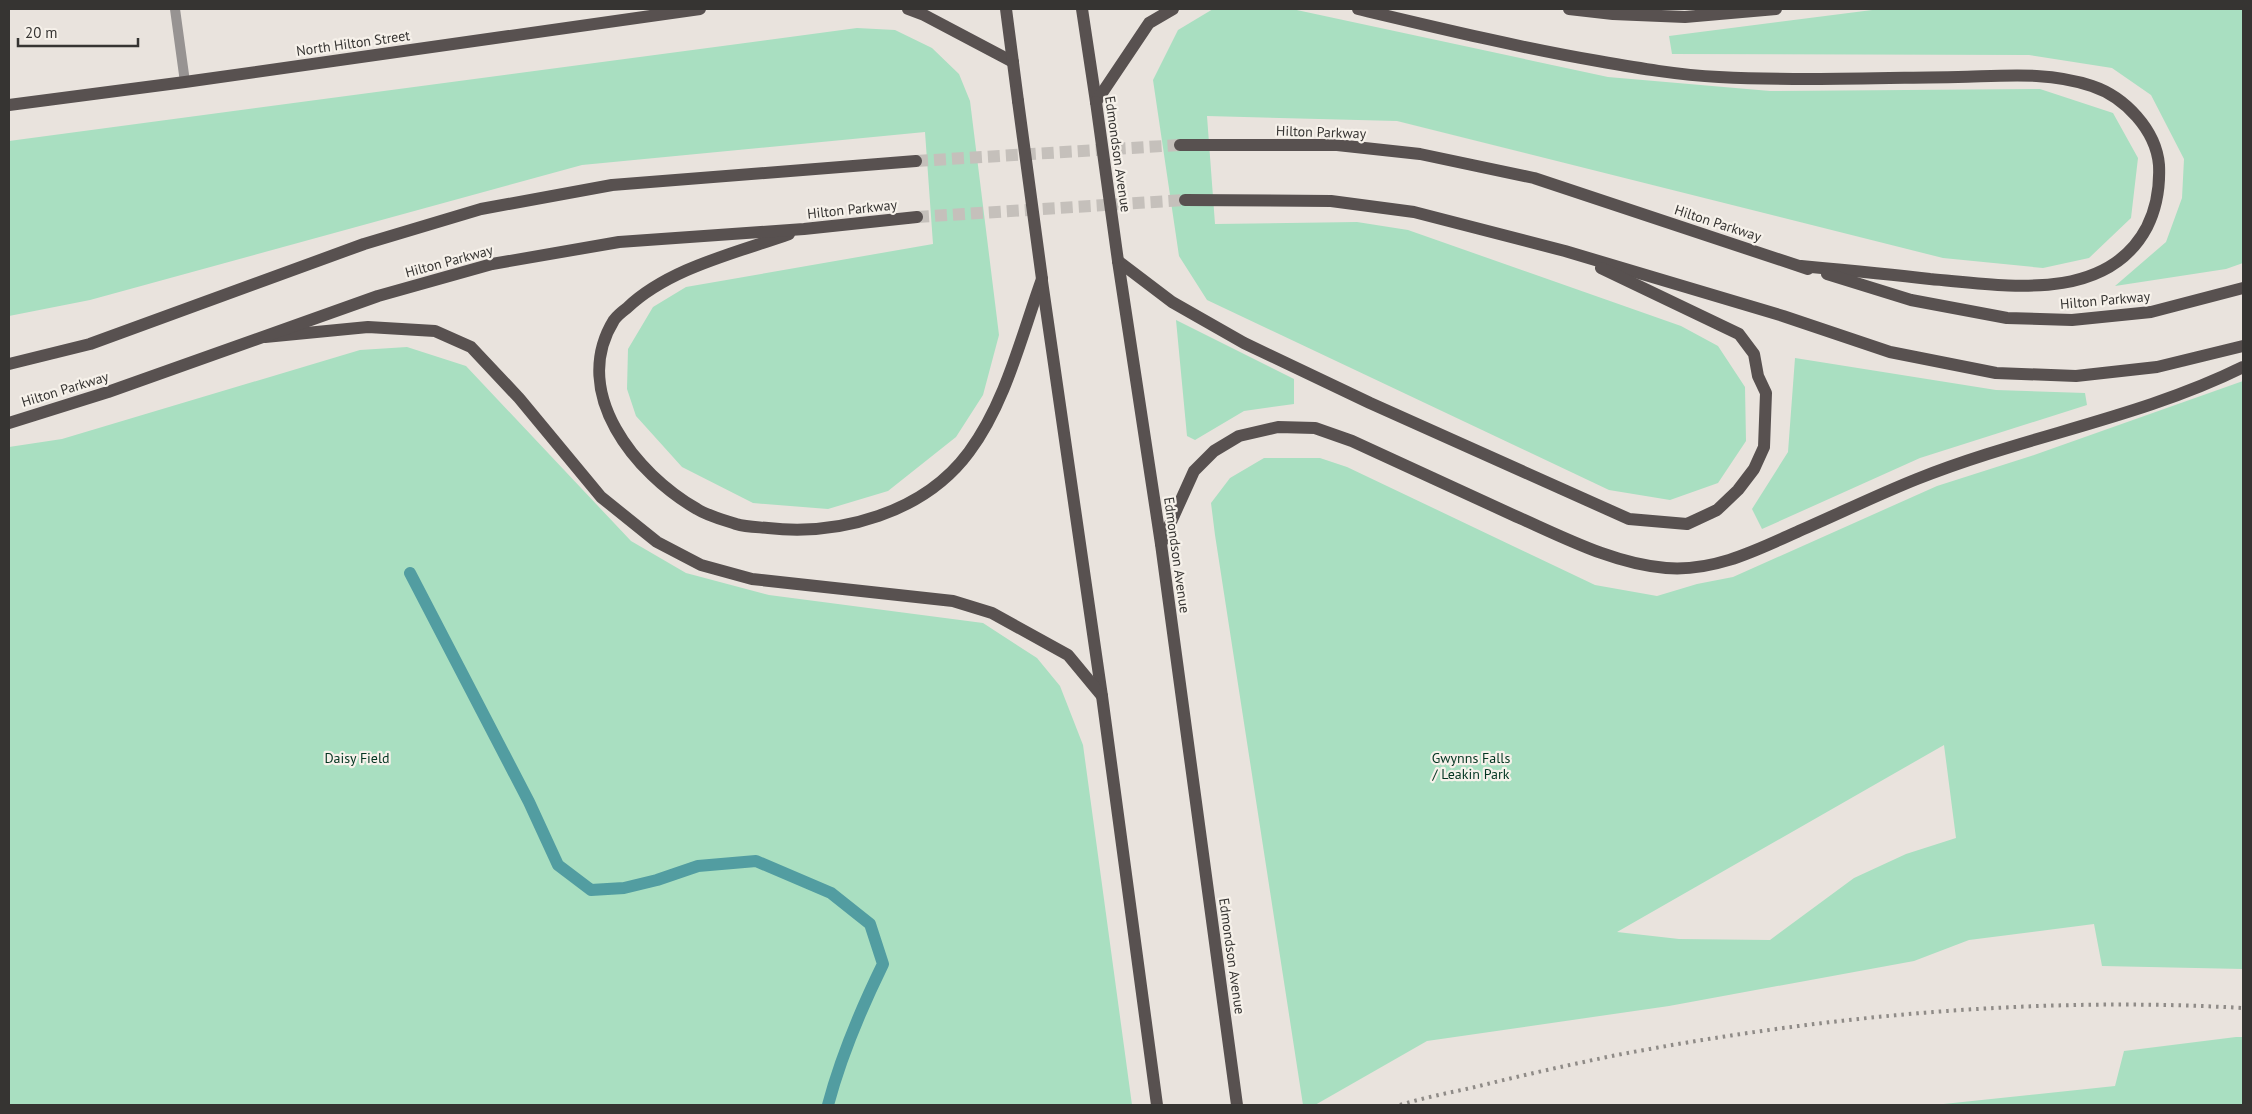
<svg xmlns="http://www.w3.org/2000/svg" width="2252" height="1114" font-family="'PT Sans',sans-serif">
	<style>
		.green { fill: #a9dfc1; fill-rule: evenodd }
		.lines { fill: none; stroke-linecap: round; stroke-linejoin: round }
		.stream { stroke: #529da1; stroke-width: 12 }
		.primary-tunnel { stroke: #c5c0bb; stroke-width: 12; stroke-dasharray: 12 6; stroke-linecap: butt }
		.street { stroke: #979392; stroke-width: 10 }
		.primary { stroke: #585150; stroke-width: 12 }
		.rail { stroke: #8f8b87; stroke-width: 4; stroke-dasharray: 2.5 5; stroke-linecap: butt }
		.primary-bridge { stroke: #585150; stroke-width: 12 }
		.labels { text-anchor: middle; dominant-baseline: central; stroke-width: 4.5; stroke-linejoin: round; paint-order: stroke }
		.street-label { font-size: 14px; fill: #363432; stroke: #f6f1ea }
		.park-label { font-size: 14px; fill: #023420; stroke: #f6f1ea }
	</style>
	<rect width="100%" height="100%" fill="#e9e3dd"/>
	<!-- green -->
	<g class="green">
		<path d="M1213,9H1292L1608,77L1770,91L2040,89L2113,113L2138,158L2131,218L2089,258L2043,268L1943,258L1397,121L1207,116L1215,224L1357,222L1408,230L1681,326L1718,346L1745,387L1746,441L1718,483L1670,500L1609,490L1207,300L1179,256L1153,80L1178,30Z"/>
		<path d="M1880,9H2243V263L2226,269L2115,286L2166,242L2182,198L2184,159L2151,95L2112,68L2029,55L1672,54L1669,36Z"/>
		<path d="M857,28L895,30L932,48L959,74L970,101L999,335L983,395L956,437L888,491L828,509L753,503L682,467L636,416L627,389L628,349L653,307L686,287L933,244L925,132L582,165L90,300L9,316V141Z"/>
		<path d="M1176,320L1294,379V404L1244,411L1195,440L1187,436Z"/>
		<path d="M407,347L466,366L631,541L686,573L769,595L983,623L1037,658L1060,686L1083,745L1132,1105H9V447L62,439L360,350Z"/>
		<path d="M1795,358L1996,390L2085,393L2087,405L1920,458L1762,529L1752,509L1788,452Z"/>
		<path d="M2243,381V969L2102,966L2094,924L1969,940L1914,961L1669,1006L1427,1041L1315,1105H1303L1215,535L1211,503L1230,478L1264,458H1320L1347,467L1595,585L1657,596L1697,584L1733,577L1937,486L2031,456ZM1944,745L1956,838L1906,854L1854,878L1770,940L1679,939L1617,932Z"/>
		<path d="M2236,1037H2243V1105H1934L2115,1086L2124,1051Z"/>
	</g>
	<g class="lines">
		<!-- stream -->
		<path class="stream" d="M410,573L529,802L558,865L591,890L624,888L657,880L698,866L756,861L831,893L870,924L883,964C861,1009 841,1056 828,1105"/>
		<!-- primary-tunnel -->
		<g class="primary-tunnel">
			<path d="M916,161L1180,145"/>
			<path d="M917,217L1185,200"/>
		</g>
		<!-- street -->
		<path class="street" d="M175,9L185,82"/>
		<!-- primary -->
		<g class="primary">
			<path d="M908,9L924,15L1013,62"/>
			<path d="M1006,9L1018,101"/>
			<path d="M1082,9L1096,102"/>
			<path d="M1358,9C1438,28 1517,47 1598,61C1638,68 1678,75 1719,77C1799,81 1878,78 1958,77C2003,76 2048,71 2092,86C2125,97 2156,130 2159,165C2160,187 2157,207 2147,227C2106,305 2002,285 1930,279C1887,274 1844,270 1801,266"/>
			<path d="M1569,9L1613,14L1685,17L1776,9"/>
			<path d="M1096,102L1149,23L1173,9"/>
			<path d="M9,105L185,82L700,9"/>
			<path d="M1180,145H1337L1420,154L1534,178L1808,269"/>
			<path d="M1185,200L1331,201L1414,212L1565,251L1783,316L1890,352L1996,373L2076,376L2157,367L2243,346"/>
			<path d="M789,234C736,253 669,268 627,308C623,311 617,316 614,320C569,393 636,474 697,509C708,516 724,520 736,524C746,527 757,527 768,528C840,536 924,513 969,452C1006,402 1021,337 1042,279"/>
			<path d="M1118,261L1172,302L1244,343L1370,403L1629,519L1687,524L1717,510L1738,490L1754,469L1764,447L1766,393L1758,376L1754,354L1739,334L1601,268"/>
			<path d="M1118,261L1161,544L1237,1105"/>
			<path d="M1827,274L1911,300L2007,318L2072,320L2151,312L2243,288"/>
			<path d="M1042,281L1102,696L1157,1105"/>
			<path d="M265,337L368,327L435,331L471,347L519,398L601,497L657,542L701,565L752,579L953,601L992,613L1068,655L1102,696"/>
			<path d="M9,364L90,344L364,244L481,209L612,185L916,161"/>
			<path d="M9,423L108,392L378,296L492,264L619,242L804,229L917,217"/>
			<path d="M1161,544L1194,471L1214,451L1239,436L1278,427L1315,428L1352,441C1406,466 1459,490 1513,515C1561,536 1613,564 1666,568C1714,572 1757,550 1799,531C1838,514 1877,495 1917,479C2024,436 2140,418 2243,367"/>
		</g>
		<!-- rail -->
		<path class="rail" d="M1400,1105C1423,1098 1447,1093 1471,1088C1519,1076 1568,1065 1617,1055C1823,1016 2034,996 2243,1008"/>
		<!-- primary-bridge -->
		<g class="primary-bridge">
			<path d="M1018,101L1042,279"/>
			<path d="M1096,102L1118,261"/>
		</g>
	</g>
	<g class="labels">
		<!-- street labels -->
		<g class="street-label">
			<text transform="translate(353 43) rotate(-8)">North Hilton Street</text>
			<text transform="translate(1321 132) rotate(2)">Hilton Parkway</text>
			<text transform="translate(1118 154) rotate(82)">Edmondson Avenue</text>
			<text transform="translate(852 209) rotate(-6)">Hilton Parkway</text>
			<text transform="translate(1718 223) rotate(18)">Hilton Parkway</text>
			<text transform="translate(449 261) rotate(-15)">Hilton Parkway</text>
			<text transform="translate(2105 300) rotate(-5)">Hilton Parkway</text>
			<text transform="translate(65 389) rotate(-17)">Hilton Parkway</text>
			<text transform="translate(1177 555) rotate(82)">Edmondson Avenue</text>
			<text transform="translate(1232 956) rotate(82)">Edmondson Avenue</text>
		</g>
		<!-- park labels -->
		<g class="park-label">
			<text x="357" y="758">Daisy Field</text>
			<text x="1471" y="758">Gwynns Falls<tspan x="1471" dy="16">/ Leakin Park</tspan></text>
		</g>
	</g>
	<!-- border -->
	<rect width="2252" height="1114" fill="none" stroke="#363432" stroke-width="20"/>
	<!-- scale -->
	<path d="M18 38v8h120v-8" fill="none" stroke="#363432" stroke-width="2.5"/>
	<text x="25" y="38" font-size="15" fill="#363432" stroke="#f6f1ea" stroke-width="4" paint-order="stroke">20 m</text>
</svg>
